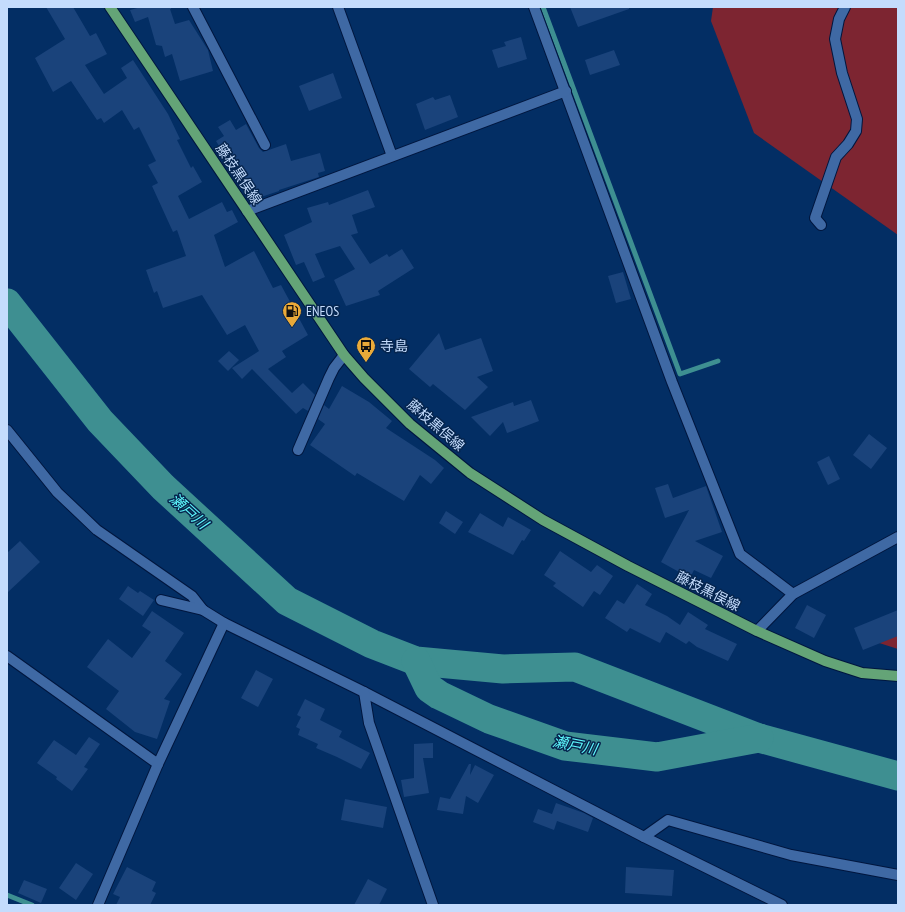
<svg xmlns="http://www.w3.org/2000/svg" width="905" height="912" font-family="'PT Sans Narrow','Noto Sans JP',sans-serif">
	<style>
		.green { fill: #7d2531 }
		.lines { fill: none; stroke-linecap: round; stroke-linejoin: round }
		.stream { stroke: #3e8f91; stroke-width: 5 }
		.river { stroke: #3e8f91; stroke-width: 29 }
		.building { fill: #1a437b }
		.minor-casing { stroke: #00163e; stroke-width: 12 }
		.major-casing { stroke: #00163e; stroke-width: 12 }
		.minor { stroke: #3f69a4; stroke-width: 10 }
		.major { stroke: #64a477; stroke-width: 10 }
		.labels { text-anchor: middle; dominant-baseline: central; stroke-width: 3; stroke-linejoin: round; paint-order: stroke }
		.street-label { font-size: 14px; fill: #c4dcfd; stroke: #06254e }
		.poi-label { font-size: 14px; fill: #c4dcfd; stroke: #06254e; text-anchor: start }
		.water-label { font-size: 15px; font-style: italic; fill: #5ef9fd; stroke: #06254e }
	</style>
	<rect width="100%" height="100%" fill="#032e64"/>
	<!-- green -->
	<g class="green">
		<path d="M713,7H898V235L754,133L711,21Z"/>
		<path d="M898,633V649L876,642Z"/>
	</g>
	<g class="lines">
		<!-- stream -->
		<g class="stream">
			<path d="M543,7L680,374L718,361"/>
			<path d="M7,895L32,905"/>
		</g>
		<!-- river -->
		<g class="river">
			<path d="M7,303L100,421L163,487L287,601L372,644L416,661L503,669L575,667L759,738L898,776"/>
			<path d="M416,661L429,688L439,695L489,719L565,746L657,757L759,738"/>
		</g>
	</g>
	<!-- building -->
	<g class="building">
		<path d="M46,7H73L90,36L96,33L107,54L85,65L104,94L127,78L121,68L133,60L168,114L180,139L177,140L191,168L193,166L202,182L178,196L189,219L222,202L227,212L232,210L238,222L214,235L225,267L254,251L273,288L281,285L308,335L282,351L286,357L268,369L292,393L303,383L315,395L308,411L303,408L296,414L252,369L242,379L232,368L259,351L245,325L227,335L202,295L163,308L157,291L154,293L146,270L186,256L177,230L173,232L152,186L158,183L148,165L156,161L139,127L134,130L122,110L104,123L101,118L97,120L71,81L53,92L35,58L65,39Z"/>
		<path d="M141,7H171V9H170L175,24L189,20L208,50L213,71L180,81L172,54L165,57L162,46L156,45L148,17L135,22L130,10Z"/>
		<path d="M570,7H629V9L578,27Z"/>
		<path d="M521,37L527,59L498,68L492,50L506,46L504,42Z"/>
		<path d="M614,50L620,65L590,75L585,60Z"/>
		<path d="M333,73L342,98L309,111L299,86Z"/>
		<path d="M450,95L458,117L425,130L416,104L433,97L435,100Z"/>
		<path d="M230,120L236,130L246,124L259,148L263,152L286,144L291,161L320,153L325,171L318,173L319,177L279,190V191L255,199L248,180L246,182L232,156L227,159L216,141L224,136L218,127Z"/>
		<path d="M368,190L375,207L352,215L358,233L351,235L370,264L387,254L389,257L402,249L414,268L378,291L380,295L346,306L334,280L355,269L340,246L315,254L325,277L313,282L304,262L296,265L284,235L312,222L307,208L328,202L329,205Z"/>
		<path d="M623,272L631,299L616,303L608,276Z"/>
		<path d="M439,333L445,350L481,338L493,371L477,377L488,387L465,410L433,384L430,387L409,369Z"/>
		<path d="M229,351L239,360L228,371L218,361Z"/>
		<path d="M342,386L369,402L392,421L386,428L435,460L444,468L431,484L420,475L404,501L357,473L355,476L310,445L325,424L318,419L324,405L329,409Z"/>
		<path d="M531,400L539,421L507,433L503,422L490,436L471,417L513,402L514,406Z"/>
		<path d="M869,434L887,448L871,469L853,455Z"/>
		<path d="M829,456L840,479L828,485L817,462Z"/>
		<path d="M668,484L673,498L706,486L722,532L695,541L723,556L711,578L694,570L690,578L661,562L689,510L665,518L655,488Z"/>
		<path d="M446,511L463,522L455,534L439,523Z"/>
		<path d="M480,513L503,527L508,517L531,530L524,541L522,540L513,555L468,532Z"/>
		<path d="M20,541L40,562L7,593V553Z"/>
		<path d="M560,551L591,572L597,565L613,576L600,595L594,591L583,607L553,586L556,583L544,575Z"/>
		<path d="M637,584L652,594L645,605L667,616L680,625L688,612L708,625L705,629L737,644L728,661L697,647L689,641L686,644L666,632L660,643L630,628L627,632L605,618L617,600L624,604Z"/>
		<path d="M128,586L138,593L140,591L154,600L143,616L119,599Z"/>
		<path d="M807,605L826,615L814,638L795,628Z"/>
		<path d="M898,610V636L863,650L854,628Z"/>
		<path d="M152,611L184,633L165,661L182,674L164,699L170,701L157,739L135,732L106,709L119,691L87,667L108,639L132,658L151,632L142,626Z"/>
		<path d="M256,670L273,679L258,707L241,698Z"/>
		<path d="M305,699L325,709L320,720L342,731L339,737L370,753L361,769L337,757L316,748L318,744L298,735L300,729L296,727L301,717L297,715Z"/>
		<path d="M89,737L100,744L84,767L88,769L72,791L56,779L57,777L37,763L54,740L76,755Z"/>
		<path d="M433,743V758H423L429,793L404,797L401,780L414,778V744Z"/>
		<path d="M469,764H471L470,775L475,765L494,775L478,803L466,796L463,814L437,810L440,797L450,799Z"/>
		<path d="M345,799L387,807L383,828L341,820Z"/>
		<path d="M556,803L584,813L593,818L588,832L557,821L554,830L533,822L538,809L552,814Z"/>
		<path d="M76,863L93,874L76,900L59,888Z"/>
		<path d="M127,867L156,882L152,891L156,893L150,905H116L120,897L113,894Z"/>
		<path d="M626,867L674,870L672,896L625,893Z"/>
		<path d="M368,879L387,889L379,905H354Z"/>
		<path d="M24,880L47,889L41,903L18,893Z"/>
	</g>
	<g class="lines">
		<!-- minor casing -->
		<g class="minor-casing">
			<g id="minor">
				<path d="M193,7L265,145"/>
				<path d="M338,7L392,156"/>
				<path d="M534,7L672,382L740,554L793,594"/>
				<path d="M247,211L566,91"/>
				<path d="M821,225L815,218L836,157L848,144L856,131L857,119L842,73L835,39L839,19L845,7"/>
				<path d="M7,430L57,492L97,530L192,596L203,610"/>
				<path d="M298,450L329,378L334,368L344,355"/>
				<path d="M161,600L203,610L224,623L364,692L644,837L782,905"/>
				<path d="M757,631L793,594L898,537"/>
				<path d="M7,656L158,764"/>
				<path d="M364,692L369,723L433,905"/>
				<path d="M644,837L668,820L791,855L898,875"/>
				<path d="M98,905L158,764L224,623"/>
			</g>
		</g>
		<!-- major casing -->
		<g class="major-casing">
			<path id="major" d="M110,7L344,355L364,378L410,424L470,473L543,520L628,566L757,631L825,661L862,673L898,676"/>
		</g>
		<!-- minor -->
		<use href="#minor" class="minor"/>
		<!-- major -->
		<use href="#major" class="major"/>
	</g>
	<!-- icons -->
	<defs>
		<g id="fuel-pin" transform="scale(1)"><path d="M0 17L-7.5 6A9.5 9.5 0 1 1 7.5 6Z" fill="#eaaa39" stroke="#06254e"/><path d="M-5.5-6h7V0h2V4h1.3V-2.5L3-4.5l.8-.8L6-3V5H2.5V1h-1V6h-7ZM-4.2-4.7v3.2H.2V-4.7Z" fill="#111"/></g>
		<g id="bus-pin" transform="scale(1)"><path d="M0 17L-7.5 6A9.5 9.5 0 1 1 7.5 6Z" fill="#eaaa39" stroke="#06254e"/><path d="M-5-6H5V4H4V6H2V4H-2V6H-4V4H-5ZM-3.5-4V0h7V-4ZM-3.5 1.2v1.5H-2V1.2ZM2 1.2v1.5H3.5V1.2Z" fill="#111"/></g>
	</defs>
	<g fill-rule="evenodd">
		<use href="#fuel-pin" x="292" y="311"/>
		<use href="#bus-pin" x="366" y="346"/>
	</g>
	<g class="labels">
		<!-- street labels -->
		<g class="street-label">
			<text transform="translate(239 174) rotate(56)">藤枝黒俣線</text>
			<text transform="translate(436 425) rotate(41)">藤枝黒俣線</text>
			<text transform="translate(708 591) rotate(27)">藤枝黒俣線</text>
		</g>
		<!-- poi labels -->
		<g class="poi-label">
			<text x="306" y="311">ENEOS</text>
			<text x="380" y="346">寺島</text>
		</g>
		<!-- water labels -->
		<g class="water-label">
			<text transform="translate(189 511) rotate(42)">瀬戸川</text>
			<text transform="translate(575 745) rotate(11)">瀬戸川</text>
		</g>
	</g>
	<!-- border -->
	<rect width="905" height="912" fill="none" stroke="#c4dcfd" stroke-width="16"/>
</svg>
